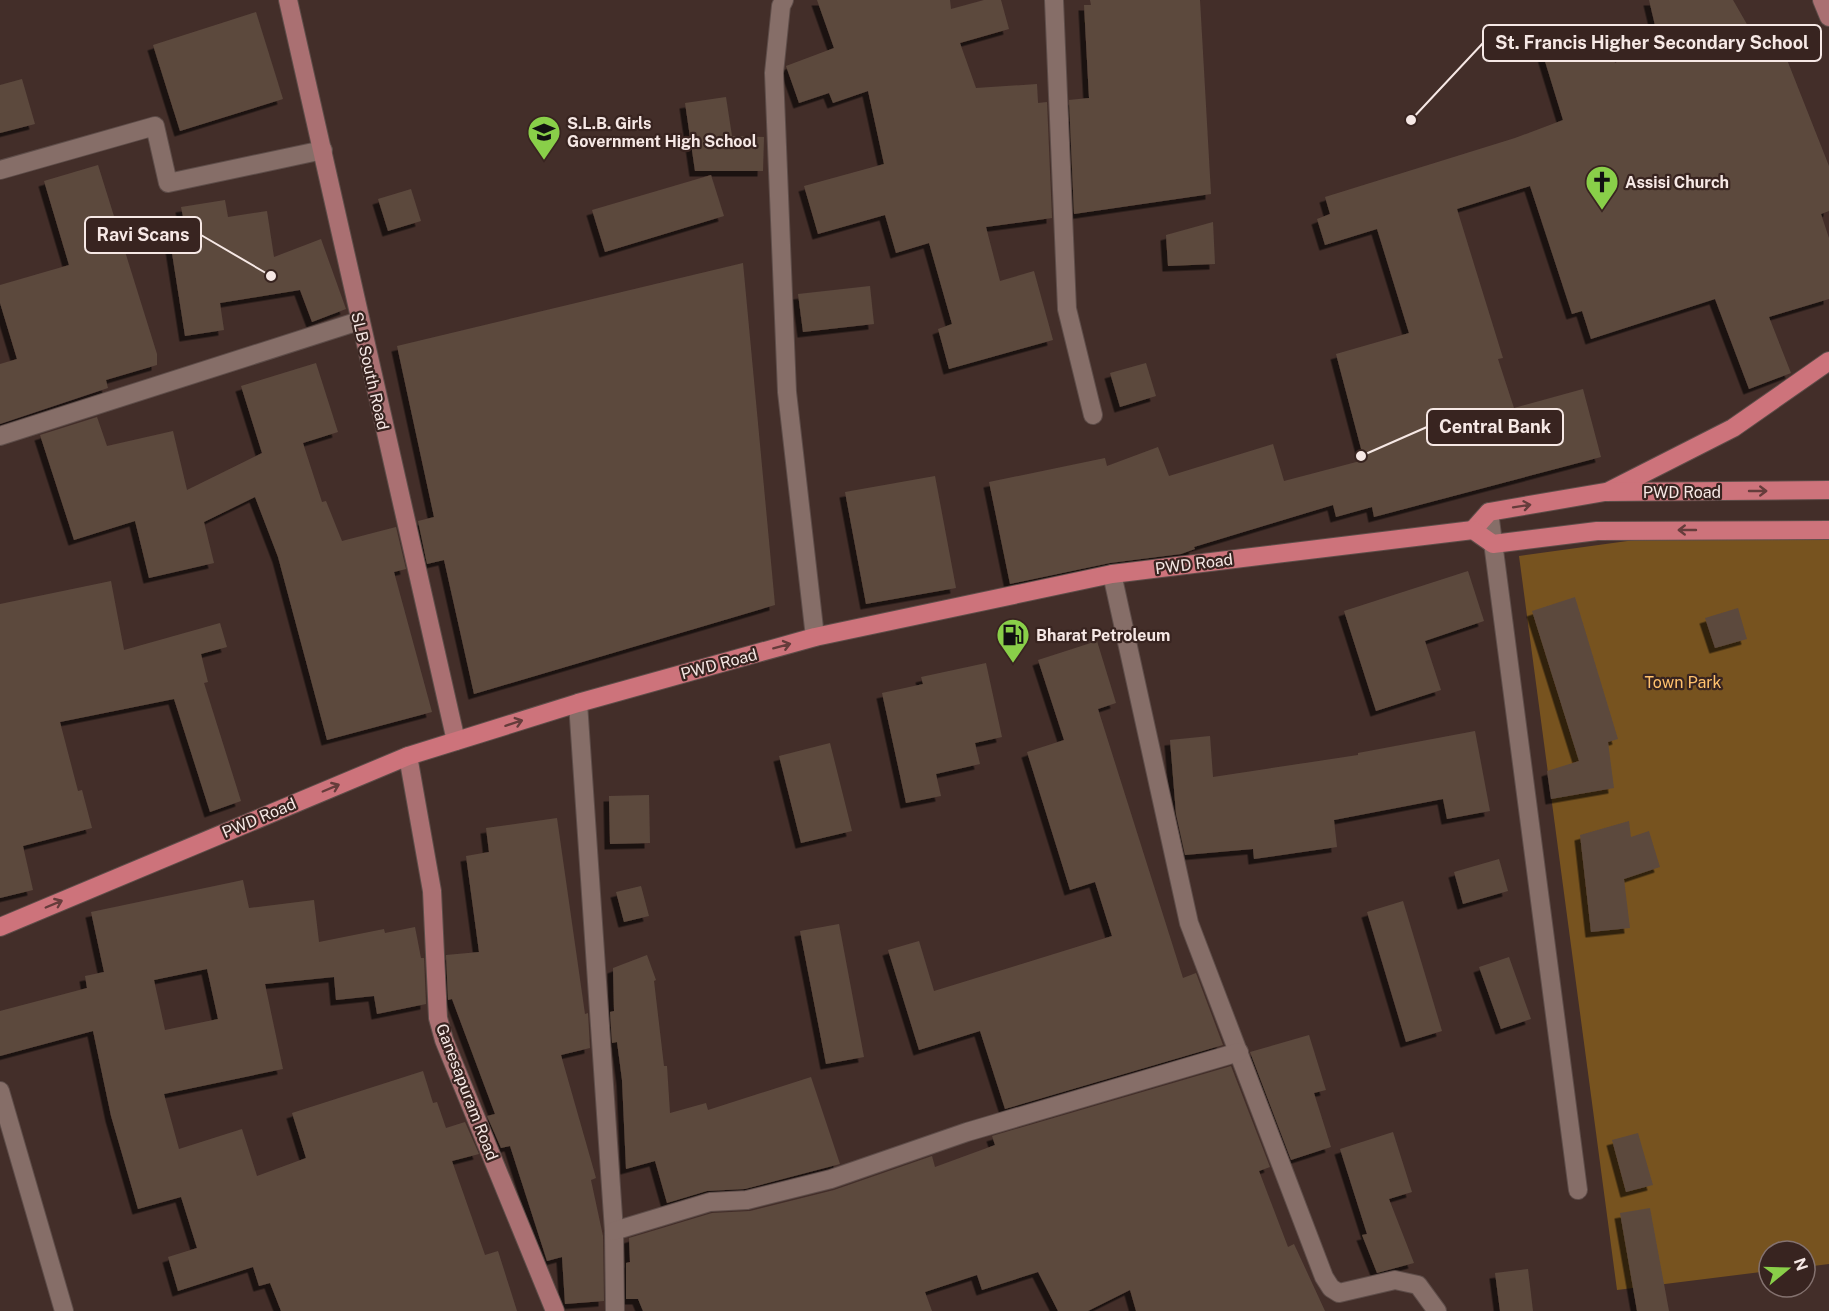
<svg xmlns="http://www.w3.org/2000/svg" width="1829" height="1311" font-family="'Public Sans',sans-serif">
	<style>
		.green { fill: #77531f }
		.building { fill: #5c493e; fill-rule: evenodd; filter: url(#shadow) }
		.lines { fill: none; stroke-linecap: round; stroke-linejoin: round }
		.street-casing { stroke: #5e4d49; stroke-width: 20 }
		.secondary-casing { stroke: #5e4d49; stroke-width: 20 }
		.primary-casing { stroke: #5e4d49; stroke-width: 20 }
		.street { stroke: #866e68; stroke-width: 18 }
		.secondary { stroke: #aa7072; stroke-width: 18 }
		.primary { stroke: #cd737b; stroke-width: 18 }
		.oneway { stroke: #653c3b }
		.labels { text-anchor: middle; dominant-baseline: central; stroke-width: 4.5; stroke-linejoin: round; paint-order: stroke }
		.poi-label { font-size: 16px; font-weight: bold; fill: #f6e8e5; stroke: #382420; text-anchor: start }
		.street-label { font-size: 16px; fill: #f6e8e5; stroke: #382420 }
		.park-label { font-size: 16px; fill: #ffc16d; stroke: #382420 }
		.leader { fill: none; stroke: #f6e8e5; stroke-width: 2 }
		.callout-dot { fill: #f6e8e5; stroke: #382420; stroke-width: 2 }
		.callout { fill: #382420; stroke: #f6e8e5; stroke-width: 2 }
		.callout-label { font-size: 18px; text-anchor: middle; font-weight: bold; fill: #f6e8e5 }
	</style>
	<defs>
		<filter id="shadow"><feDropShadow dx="-5.5" dy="5.5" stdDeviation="0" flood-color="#0009"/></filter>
	</defs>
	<rect width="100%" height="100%" fill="#432e29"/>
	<!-- green -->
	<path class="green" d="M1700,531L1829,538V1264L1805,1267V1251H1769V1271L1617,1290L1519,556Z"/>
	<!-- building -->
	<g class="building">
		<path d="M817,0H950L951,9L984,0H1001L1009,29L960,43L976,88L1037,84L1038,103L1047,102L1052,218L986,227L1000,281L1034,271L1053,340L949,369L938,329L952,324L929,243L896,253L885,215L818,234L804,186L884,164L868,91L833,103L829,93L799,103L786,66L834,48Z"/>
		<path d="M1090,0H1200L1211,194L1074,214L1069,100L1089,98L1084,5H1091Z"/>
		<path d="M1649,0H1733L1756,40L1776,32L1829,166V211L1821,214L1829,238V299L1769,317L1791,373L1749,389L1715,299L1591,339L1582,311L1572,314L1530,186L1457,209L1503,358L1498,359L1514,408L1583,389L1601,457L1374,517L1372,507L1336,517L1333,505L1194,547L1195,549L1181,554L1110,563L1010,584L989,482L1105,458L1107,466L1158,447L1169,476L1273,444L1284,481L1364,460L1336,354L1409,333L1377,229L1325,245L1317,219L1330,214L1325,197L1515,138L1563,120L1540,45L1604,26L1615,63L1658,38Z"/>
		<path d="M256,12L283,99L180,131L153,45Z"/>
		<path d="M22,79L35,124L0,133V85Z"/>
		<path d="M726,97L732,136L764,137L763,171H695L685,103Z"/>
		<path d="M98,165L157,354V365L106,380L108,388L0,424V364L17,359L0,303V285L69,265L44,181Z"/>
		<path d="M711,175L724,216L605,252L592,210Z"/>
		<path d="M411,189L421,221L388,231L378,199Z"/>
		<path d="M225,200L228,217L267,211L274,257L321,239L346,309L312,322L300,290L220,303L224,330L185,336L169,234L186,231L181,207Z"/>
		<path d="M1213,222L1215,264L1168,266L1166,235Z"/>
		<path d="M743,263L775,605L474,694L444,560L427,564L418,521L434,517L397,346Z"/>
		<path d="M870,286L874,324L803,332L798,294Z"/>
		<path d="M316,363L338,432L303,443L322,502L326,501L342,541L396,527L406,569L394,572L432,712L327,740L278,557L255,497L204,522L214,563L149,578L135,521L74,540L40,435L97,417L107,446L173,431L187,490L262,453L241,386Z"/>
		<path d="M1146,363L1156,396L1120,407L1110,373Z"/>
		<path d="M935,476L956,588L866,604L845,492Z"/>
		<path d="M1468,571L1484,621L1425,641L1441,690L1376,711L1344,611Z"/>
		<path d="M111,581L124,650L220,623L227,647L201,654L208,682L204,683L241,801L210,812L174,699L60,722L78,791L82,790L92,828L23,846L33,890L0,898V604Z"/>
		<path d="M1575,597L1618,739L1608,742L1614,788L1551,799L1547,771L1579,761L1532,611Z"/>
		<path d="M1738,608L1747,639L1715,648L1705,618Z"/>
		<path d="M1097,641L1116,703L1098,709L1183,978L1196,973L1223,1045L1005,1109L980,1031L919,1050L888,950L919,941L934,991L1112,936L1095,882L1070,890L1027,752L1064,740L1038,660Z"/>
		<path d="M986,663L1002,737L975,743L980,764L936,774L941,796L906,803L882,693L923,684L921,677Z"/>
		<path d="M1475,731L1490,811L1447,819L1443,799L1334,820L1337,847L1254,859L1253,849L1185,855L1176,814L1170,740L1210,736L1213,777L1358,755V753Z"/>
		<path d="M830,743L852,831L801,843L779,756Z"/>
		<path d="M649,795L650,843L610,844L609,796Z"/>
		<path d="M557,818L585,1014L588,1013L590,1048L561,1055L596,1178L591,1180L603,1236L604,1301L565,1304L562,1257L547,1261L510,1146L501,1148L487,1116L495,1114L452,999L448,1000L446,955L479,952L466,856L489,852L486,828Z"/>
		<path d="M1629,821L1631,837L1649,831L1660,867L1624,879L1630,928L1591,932L1580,835Z"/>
		<path d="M1499,859L1508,891L1463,904L1454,872Z"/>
		<path d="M243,880L249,908L314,900L319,942L384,929L385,933L415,927L421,958H424L426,1004L377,1014L374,996L336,1000L334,977L265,984L283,1069L164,1094L179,1149L242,1129L257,1176L306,1158L292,1113L423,1071L433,1103L437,1102L446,1128L465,1122L479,1154L452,1161L485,1255L498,1251L517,1311H281L270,1283L259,1286L253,1267L178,1291L168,1257L197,1248L181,1197L138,1209L111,1116L93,1031L0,1056V1011L87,988L85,976L104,972L91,912ZM207,969L218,1019L165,1030L154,980Z"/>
		<path d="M641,886L649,916L624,922L616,892Z"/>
		<path d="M1403,901L1442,1031L1406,1042L1367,912Z"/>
		<path d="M839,924L864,1057L826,1064L800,931Z"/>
		<path d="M647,955L656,980L654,981L664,1066H667L670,1113L706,1103L708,1110L811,1077L840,1164L745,1189L707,1191L667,1203L655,1161L626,1169L622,1080L617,1042L612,1043L610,1012L614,1011L613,968Z"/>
		<path d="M1509,957L1531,1019L1501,1029L1479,967Z"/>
		<path d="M1309,1035L1326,1090L1314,1093L1331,1147L1291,1160L1250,1052Z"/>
		<path d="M1231,1066L1270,1167L1259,1171L1288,1247L1294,1244L1325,1311H1136L1130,1290L1088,1311H1058L1038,1272L982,1290L977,1275L925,1292L932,1311H643L638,1299H626V1263L630,1262L629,1238L712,1213L750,1211L834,1190L932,1156L935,1167L995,1145L992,1136Z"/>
		<path d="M1393,1132L1412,1192L1389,1199L1414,1263L1377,1273L1362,1235L1367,1234L1340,1149Z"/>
		<path d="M1638,1133L1653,1185L1626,1192L1612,1140Z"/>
		<path d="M1650,1208L1669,1311H1637L1620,1213Z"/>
		<path d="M1528,1269L1533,1311H1500L1495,1273Z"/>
	</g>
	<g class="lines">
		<!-- street casing -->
		<g class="street-casing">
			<g id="street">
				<path d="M784,0L781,6L774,73L787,392L815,637"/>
				<path d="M1054,0L1067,309L1093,415"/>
				<path d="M0,170L155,126L168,183L323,150"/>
				<path d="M0,436L359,321"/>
				<path d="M1489,512L1578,1190"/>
				<path d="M1112,574L1189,923L1324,1277L1331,1288L1339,1293L1395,1280L1418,1285L1437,1311"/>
				<path d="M578,703L614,1231L615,1311"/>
				<path d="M0,1091L64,1311"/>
				<path d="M614,1231L710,1202L747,1200L831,1179L967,1132L1239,1052"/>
			</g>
		</g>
		<!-- secondary casing -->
		<g class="secondary-casing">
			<g id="secondary">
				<path d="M288,0L456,741"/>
				<path d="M1822,0L1829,17"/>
				<path d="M408,756L432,891L438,1018L444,1040L555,1311"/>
			</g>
		</g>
		<!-- primary casing -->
		<g class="primary-casing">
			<g id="primary">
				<path d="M1609,491L1733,428L1829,361"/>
				<path d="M1473,530L1489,512L1605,492L1829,490"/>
				<path d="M0,927L408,756L578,703L815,637L1112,574L1473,530L1493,544L1597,531L1829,530"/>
			</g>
		</g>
		<!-- street -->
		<use href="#street" class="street"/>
		<!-- secondary -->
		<use href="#secondary" class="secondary"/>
		<!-- primary -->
		<use href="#primary" class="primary"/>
	</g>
	<!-- one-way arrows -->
	<defs><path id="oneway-shaft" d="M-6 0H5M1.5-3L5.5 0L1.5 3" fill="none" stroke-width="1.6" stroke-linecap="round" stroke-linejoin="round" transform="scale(1.5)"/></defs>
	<g class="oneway">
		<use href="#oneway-shaft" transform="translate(1758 491)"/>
		<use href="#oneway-shaft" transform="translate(1522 506) rotate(-9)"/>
		<use href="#oneway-shaft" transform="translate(1687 530) rotate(180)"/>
		<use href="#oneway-shaft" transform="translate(782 646) rotate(-15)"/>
		<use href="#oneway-shaft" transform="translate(514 723) rotate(-18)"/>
		<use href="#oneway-shaft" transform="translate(331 788) rotate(-23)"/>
		<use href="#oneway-shaft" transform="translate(54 904) rotate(-23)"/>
	</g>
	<!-- icons -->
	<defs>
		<g id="school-pin" transform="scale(1.725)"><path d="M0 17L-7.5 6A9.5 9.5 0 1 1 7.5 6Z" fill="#89cf49" stroke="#382420"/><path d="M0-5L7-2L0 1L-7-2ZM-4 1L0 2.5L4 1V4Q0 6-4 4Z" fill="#111"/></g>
		<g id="church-pin" transform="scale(1.725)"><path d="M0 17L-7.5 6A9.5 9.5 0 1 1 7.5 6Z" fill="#89cf49" stroke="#382420"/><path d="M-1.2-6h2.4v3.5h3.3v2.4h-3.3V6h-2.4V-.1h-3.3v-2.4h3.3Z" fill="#111"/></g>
		<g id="fuel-pin" transform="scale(1.725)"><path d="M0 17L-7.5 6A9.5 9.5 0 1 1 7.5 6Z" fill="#89cf49" stroke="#382420"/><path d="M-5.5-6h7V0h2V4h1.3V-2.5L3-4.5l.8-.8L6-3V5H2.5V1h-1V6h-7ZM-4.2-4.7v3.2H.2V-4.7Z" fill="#111"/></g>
	</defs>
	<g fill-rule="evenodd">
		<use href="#school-pin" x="544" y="132"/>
		<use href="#church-pin" x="1602" y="182"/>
		<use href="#fuel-pin" x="1013" y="635"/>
	</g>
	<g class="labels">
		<!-- poi labels -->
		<g class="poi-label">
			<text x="567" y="123">S.L.B. Girls<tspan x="567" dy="18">Government High School</tspan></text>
			<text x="1625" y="182">Assisi Church</text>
			<text x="1036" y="635">Bharat Petroleum</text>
		</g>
		<!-- street labels -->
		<g class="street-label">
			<text transform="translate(370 371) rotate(77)">SLB South Road</text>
			<text x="1682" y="492">PWD Road</text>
			<text transform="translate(1194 564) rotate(-7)">PWD Road</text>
			<text transform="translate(719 664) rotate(-15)">PWD Road</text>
			<text transform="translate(259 818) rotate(-23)">PWD Road</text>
			<text transform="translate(467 1092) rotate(69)">Ganesapuram Road</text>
		</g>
		<!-- park labels -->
		<g class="park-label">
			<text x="1683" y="682">Town Park</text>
		</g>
	</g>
	<!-- callouts -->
	<path class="leader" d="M1411 120L1483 43M271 276L201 235M1361 456L1427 427"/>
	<g class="callout-dot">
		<circle cx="1411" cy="120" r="6"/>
		<circle cx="271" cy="276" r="6"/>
		<circle cx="1361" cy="456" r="6"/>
	</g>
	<g class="callout">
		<rect x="1483" y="25" width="338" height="36" rx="6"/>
		<rect x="85" y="217" width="116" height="36" rx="6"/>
		<rect x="1427" y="409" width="136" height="36" rx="6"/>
	</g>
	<g class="callout-label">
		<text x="1652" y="49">St. Francis Higher Secondary School</text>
		<text x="143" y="241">Ravi Scans</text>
		<text x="1495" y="433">Central Bank</text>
	</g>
	<!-- north arrow -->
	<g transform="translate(1787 1269) rotate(71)"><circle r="28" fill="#382420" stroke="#84726f" stroke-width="1.5"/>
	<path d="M0-4.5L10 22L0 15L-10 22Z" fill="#89cf49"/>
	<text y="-9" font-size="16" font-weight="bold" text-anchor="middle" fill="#f6e8e5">N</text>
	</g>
</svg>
